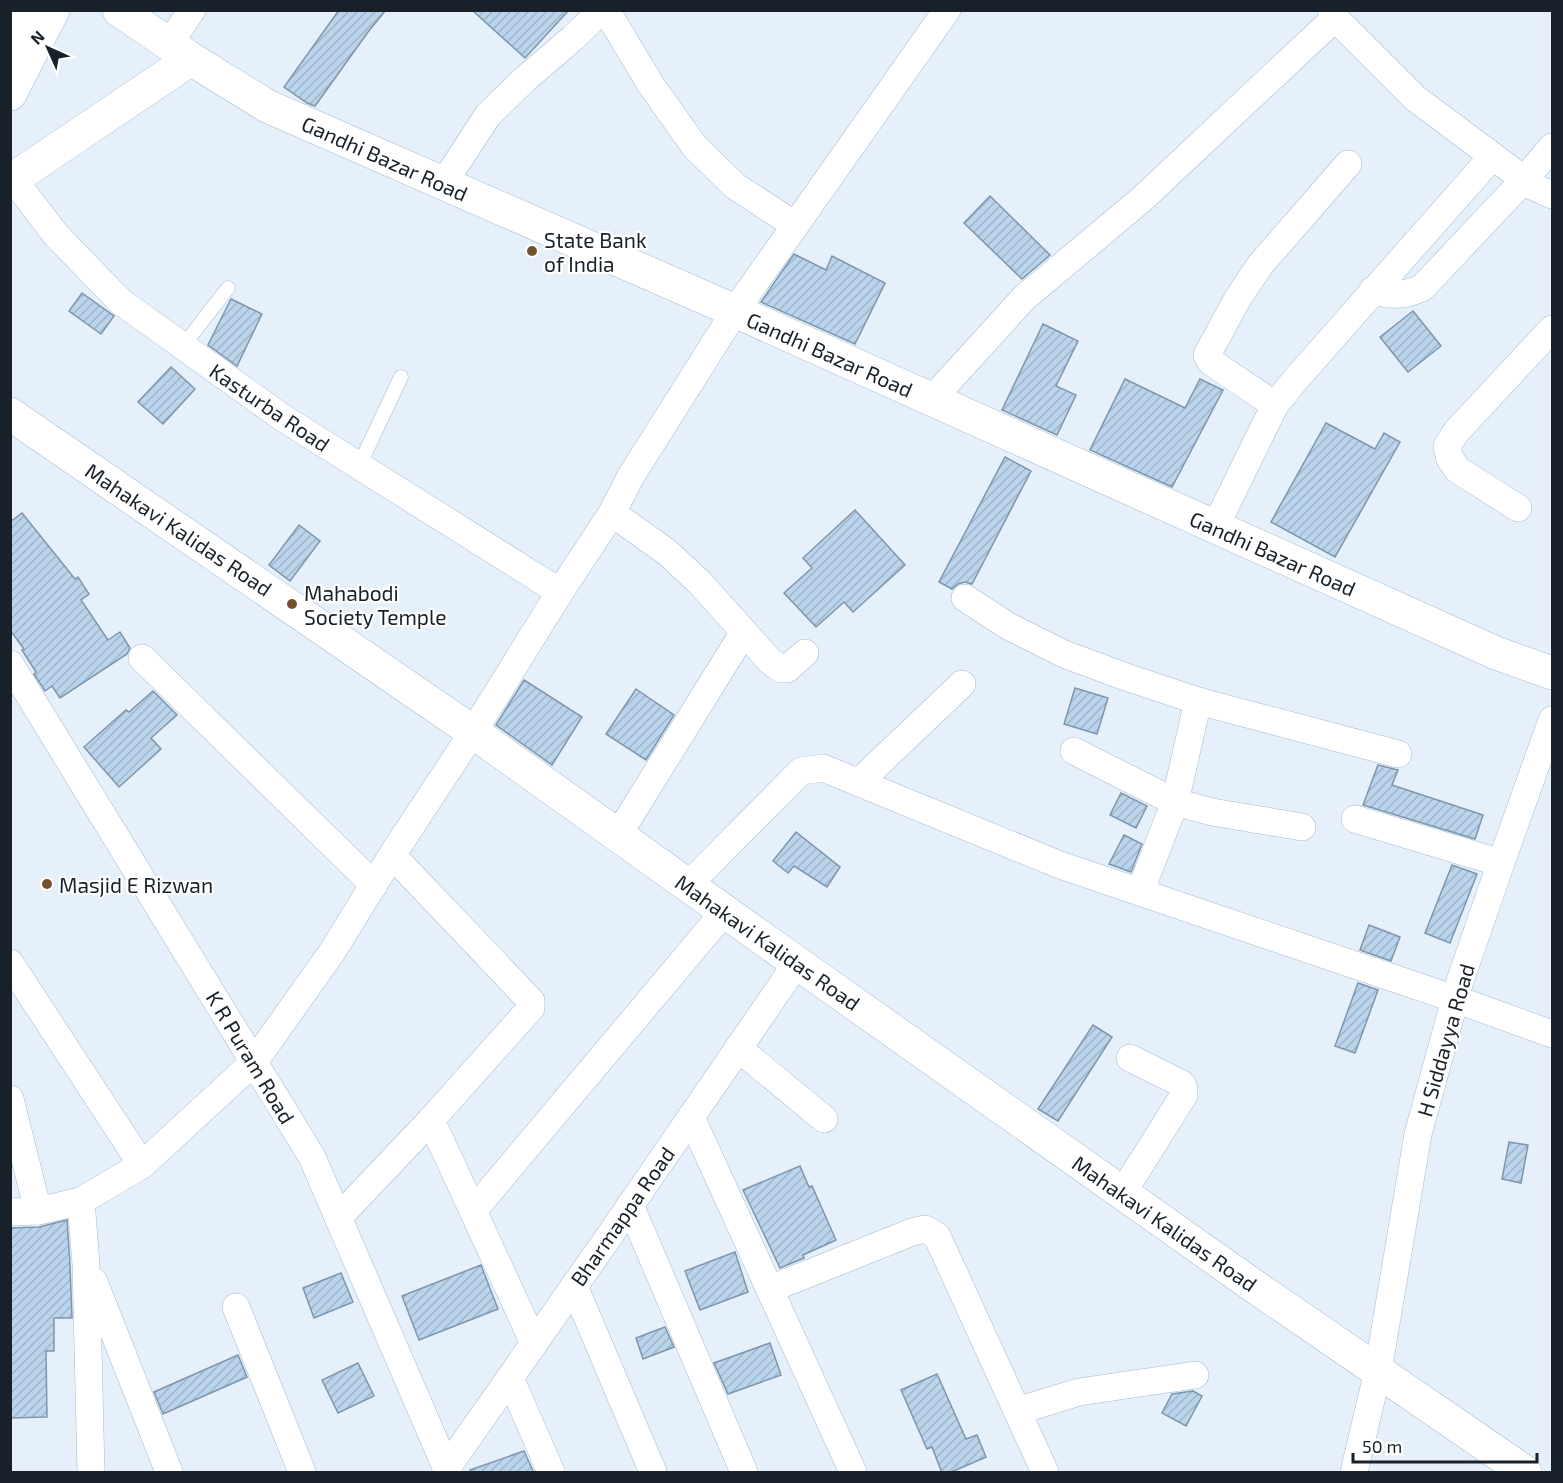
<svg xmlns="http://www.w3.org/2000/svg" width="1563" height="1483" font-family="'Exo 2',sans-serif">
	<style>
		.building { fill: url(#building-hatch); stroke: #7e96ad; stroke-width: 1.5 }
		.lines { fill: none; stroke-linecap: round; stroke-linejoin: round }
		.service-casing { stroke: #a2bbd3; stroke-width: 15 }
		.minor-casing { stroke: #a2bbd3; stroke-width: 28 }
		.tertiary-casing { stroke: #a2bbd3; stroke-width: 34 }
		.secondary-casing { stroke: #a2bbd3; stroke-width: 34 }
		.primary-casing { stroke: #a2bbd3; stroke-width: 34 }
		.service { stroke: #fff; stroke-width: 14 }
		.minor { stroke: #fff; stroke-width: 27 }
		.tertiary { stroke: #fff; stroke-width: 33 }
		.secondary { stroke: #fff; stroke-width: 33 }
		.primary { stroke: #fff; stroke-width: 33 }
		.poi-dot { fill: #74512a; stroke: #fff; stroke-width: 2 }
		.labels { text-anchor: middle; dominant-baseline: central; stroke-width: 4.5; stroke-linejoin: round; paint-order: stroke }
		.street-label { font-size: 21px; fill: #18212a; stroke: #fff }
		.poi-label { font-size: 21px; fill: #18212a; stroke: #fff; text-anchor: start }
	</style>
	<defs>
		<pattern id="building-hatch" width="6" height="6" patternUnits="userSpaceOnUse" patternTransform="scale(1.5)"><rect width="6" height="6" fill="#bad4ec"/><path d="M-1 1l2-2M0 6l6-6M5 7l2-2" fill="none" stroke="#9fb6cb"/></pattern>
	</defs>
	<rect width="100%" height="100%" fill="#e6f0fa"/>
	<!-- building -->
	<g class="building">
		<path d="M339,10H386L368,32L315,106L307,103L284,87Z"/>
		<path d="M472,10H569L525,58Z"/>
		<path d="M990,196L1050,255L1022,279L964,223Z"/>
		<path d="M794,254L826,270L832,256L885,283L855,344L761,302Z"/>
		<path d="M82,293L114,316L101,334L69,311Z"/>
		<path d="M231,299L262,314L237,366L208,345Z"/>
		<path d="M1413,311L1441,346L1408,372L1380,337Z"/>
		<path d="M1043,324L1078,341L1056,386L1076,395L1057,435L1002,410Z"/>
		<path d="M171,367L195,389L163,424L138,402Z"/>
		<path d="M1125,379L1185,408L1200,379L1223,390L1172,487L1090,450Z"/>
		<path d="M1326,423L1375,449L1384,433L1400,442L1335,557L1271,522Z"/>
		<path d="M1005,457L1031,471L972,584L965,582L958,584L952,589L939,582Z"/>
		<path d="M855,510L905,565L853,612L844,602L816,627L784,593L812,568L803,558Z"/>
		<path d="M22,513L75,579L78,577L89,594L81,600L108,640L120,632L130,648L127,654L60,698L52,686L45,691L34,674L36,672L22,650L24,649L10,630V522Z"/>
		<path d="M299,525L320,541L290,581L269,565Z"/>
		<path d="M524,680L582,717L552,765L496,725Z"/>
		<path d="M1075,688L1108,698L1097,734L1064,724Z"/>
		<path d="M636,689L674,715L646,760L606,734Z"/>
		<path d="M153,691L177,715L151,738L161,749L119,787L84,747L126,710L129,712Z"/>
		<path d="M1378,765L1398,770L1392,785L1483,815L1475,839L1363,805Z"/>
		<path d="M1121,793L1147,806L1136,828L1110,815Z"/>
		<path d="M796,832L840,867L827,887L794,866L788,873L773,861Z"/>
		<path d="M1124,835L1142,844L1131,872L1109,864Z"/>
		<path d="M1452,865L1477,874L1450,943L1425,933Z"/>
		<path d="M1369,925L1400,937L1391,961L1360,950Z"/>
		<path d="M1358,983L1378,990L1355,1053L1335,1046Z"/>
		<path d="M1093,1025L1112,1037L1058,1121L1038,1109Z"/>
		<path d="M1509,1142L1528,1145L1521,1183L1502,1179Z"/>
		<path d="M800,1166L809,1187L812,1186L836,1240L803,1255L804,1258L780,1268L743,1190Z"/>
		<path d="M67,1220L70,1265L72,1318H54V1351H46L47,1417L10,1418V1228L39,1227Z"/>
		<path d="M735,1252L748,1292L700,1310L685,1271Z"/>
		<path d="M481,1265L498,1309L419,1340L402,1296Z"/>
		<path d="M341,1273L353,1302L314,1318L303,1288Z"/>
		<path d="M665,1327L674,1347L643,1359L636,1338Z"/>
		<path d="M770,1343L781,1375L728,1394L714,1363Z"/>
		<path d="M238,1355L247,1377L163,1414L154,1392Z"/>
		<path d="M358,1363L374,1396L338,1413L322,1380Z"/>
		<path d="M937,1374L966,1439L977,1435L986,1457L949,1473H942L932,1447L927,1449L901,1390Z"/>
		<path d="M1193,1391L1202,1396L1186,1426L1162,1413L1172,1394Z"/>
		<path d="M524,1451L533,1471L528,1473H471L470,1470Z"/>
	</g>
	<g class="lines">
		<!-- service casing -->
		<g class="service-casing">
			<g id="service">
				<path d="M183,346L228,288"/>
				<path d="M359,466L401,377"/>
			</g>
		</g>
		<!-- minor casing -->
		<g class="minor-casing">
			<g id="minor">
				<path d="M606,10L651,85L695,147L735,186L795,225"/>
				<path d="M1331,10L1335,18L1415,98L1534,187L1552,195"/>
				<path d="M169,44L192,10"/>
				<path d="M14,180L56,235L120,301L283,418L560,592"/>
				<path d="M443,184L488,115L525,79L573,38L602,10"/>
				<path d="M1373,290C1391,297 1405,295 1422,288L1524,180L1552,147"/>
				<path d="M932,399L1024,298L1142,199L1335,18"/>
				<path d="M1275,405L1211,362L1207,355L1238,298L1260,265L1348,164"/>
				<path d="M1518,508L1458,470L1450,459L1447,446L1456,432L1552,329"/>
				<path d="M612,513L668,553L700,583L770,661L781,669H787L805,653"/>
				<path d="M1215,527L1275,405L1296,379L1492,157"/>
				<path d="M965,598L1008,626L1064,654L1126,677L1198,701L1398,754"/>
				<path d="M142,658L374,885"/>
				<path d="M10,664L312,1157L448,1472"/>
				<path d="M1074,751L1175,802L1212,812L1302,827"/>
				<path d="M859,782L962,684"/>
				<path d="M1355,819L1501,863"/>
				<path d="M618,835L744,632"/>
				<path d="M688,885L801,771L823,768L1060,865L1455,999L1552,1034"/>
				<path d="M1140,892L1175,802L1198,701"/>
				<path d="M10,963L142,1165"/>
				<path d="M738,1048L824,1119"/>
				<path d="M10,1099L38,1211"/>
				<path d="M691,1117L853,1472"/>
				<path d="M431,1120L534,1343"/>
				<path d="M1123,1192L1184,1095V1089L1182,1084L1130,1058"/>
				<path d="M81,1201L86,1264L91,1472"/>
				<path d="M630,1205L744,1472"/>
				<path d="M473,1211L725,911"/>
				<path d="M10,1212L38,1211L81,1201L142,1165L254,1062L332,952L392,855L473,732L560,592L612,513L631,476L735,311L947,10"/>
				<path d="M338,1218L431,1120L531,1008V1001L392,855"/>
				<path d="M94,1282L169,1472"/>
				<path d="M574,1286L653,1472"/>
				<path d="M770,1289L912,1232L925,1229L937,1236L1045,1472"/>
				<path d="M236,1307L302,1472"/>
				<path d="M510,1378L551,1472"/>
				<path d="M1017,1411L1079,1392L1195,1375"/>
				<path d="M446,1469L608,1238L797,963"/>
				<path d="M1354,1472L1378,1371L1418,1134L1460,981L1501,863L1552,720"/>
			</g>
		</g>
		<!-- tertiary casing -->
		<g class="tertiary-casing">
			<g id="tertiary">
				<path d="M10,181L191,59"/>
				<path d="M10,414L473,732L790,958L1251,1284L1525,1472"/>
			</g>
		</g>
		<!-- secondary casing -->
		<g class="secondary-casing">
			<path id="secondary" d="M119,10L191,59L267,106L735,311L1496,653L1552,673"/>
		</g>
		<!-- primary casing -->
		<g class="primary-casing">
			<g id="primary">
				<path d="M10,38L25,10"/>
				<path d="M10,94L53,10"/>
			</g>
		</g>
		<!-- service -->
		<use href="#service" class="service"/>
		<!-- minor -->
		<use href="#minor" class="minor"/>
		<!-- tertiary -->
		<use href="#tertiary" class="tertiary"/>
		<!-- secondary -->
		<use href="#secondary" class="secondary"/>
		<!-- primary -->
		<use href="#primary" class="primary"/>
	</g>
	<!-- markers -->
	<g class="poi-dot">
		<circle cx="532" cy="251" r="6"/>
		<circle cx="292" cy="604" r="6"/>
		<circle cx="47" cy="884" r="6"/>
	</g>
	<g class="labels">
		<!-- street labels -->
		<g class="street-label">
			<text transform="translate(385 158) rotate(24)">Gandhi Bazar Road</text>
			<text transform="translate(830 354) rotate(24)">Gandhi Bazar Road</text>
			<text transform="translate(270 407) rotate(34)">Kasturba Road</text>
			<text transform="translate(179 529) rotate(34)">Mahakavi Kalidas Road</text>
			<text transform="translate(1273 553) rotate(24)">Gandhi Bazar Road</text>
			<text transform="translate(768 942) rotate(35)">Mahakavi Kalidas Road</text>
			<text transform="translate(1445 1040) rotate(-74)">H Siddayya Road</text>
			<text transform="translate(251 1057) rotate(59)">K R Puram Road</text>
			<text transform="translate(622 1216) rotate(-55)">Bharmappa Road</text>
			<text transform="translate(1165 1223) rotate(35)">Mahakavi Kalidas Road</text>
		</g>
		<!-- poi labels -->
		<g class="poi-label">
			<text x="544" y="239">State Bank<tspan x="544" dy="24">of India</tspan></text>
			<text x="304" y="592">Mahabodi<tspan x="304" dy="24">Society Temple</tspan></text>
			<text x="59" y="884">Masjid E Rizwan</text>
		</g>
	</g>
	<!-- border -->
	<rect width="1563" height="1483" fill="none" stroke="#18212a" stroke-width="24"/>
	<!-- north arrow -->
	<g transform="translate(48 48) rotate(315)" stroke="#ffffff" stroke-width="4.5" paint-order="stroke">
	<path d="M0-4.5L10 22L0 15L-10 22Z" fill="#18212a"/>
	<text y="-9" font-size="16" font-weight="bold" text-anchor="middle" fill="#18212a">N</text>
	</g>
	<!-- scale -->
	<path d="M1353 1453v9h184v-9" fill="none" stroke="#18212a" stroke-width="3"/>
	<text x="1362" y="1453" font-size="18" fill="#18212a" stroke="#ffffff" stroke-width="4.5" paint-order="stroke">50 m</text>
</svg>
